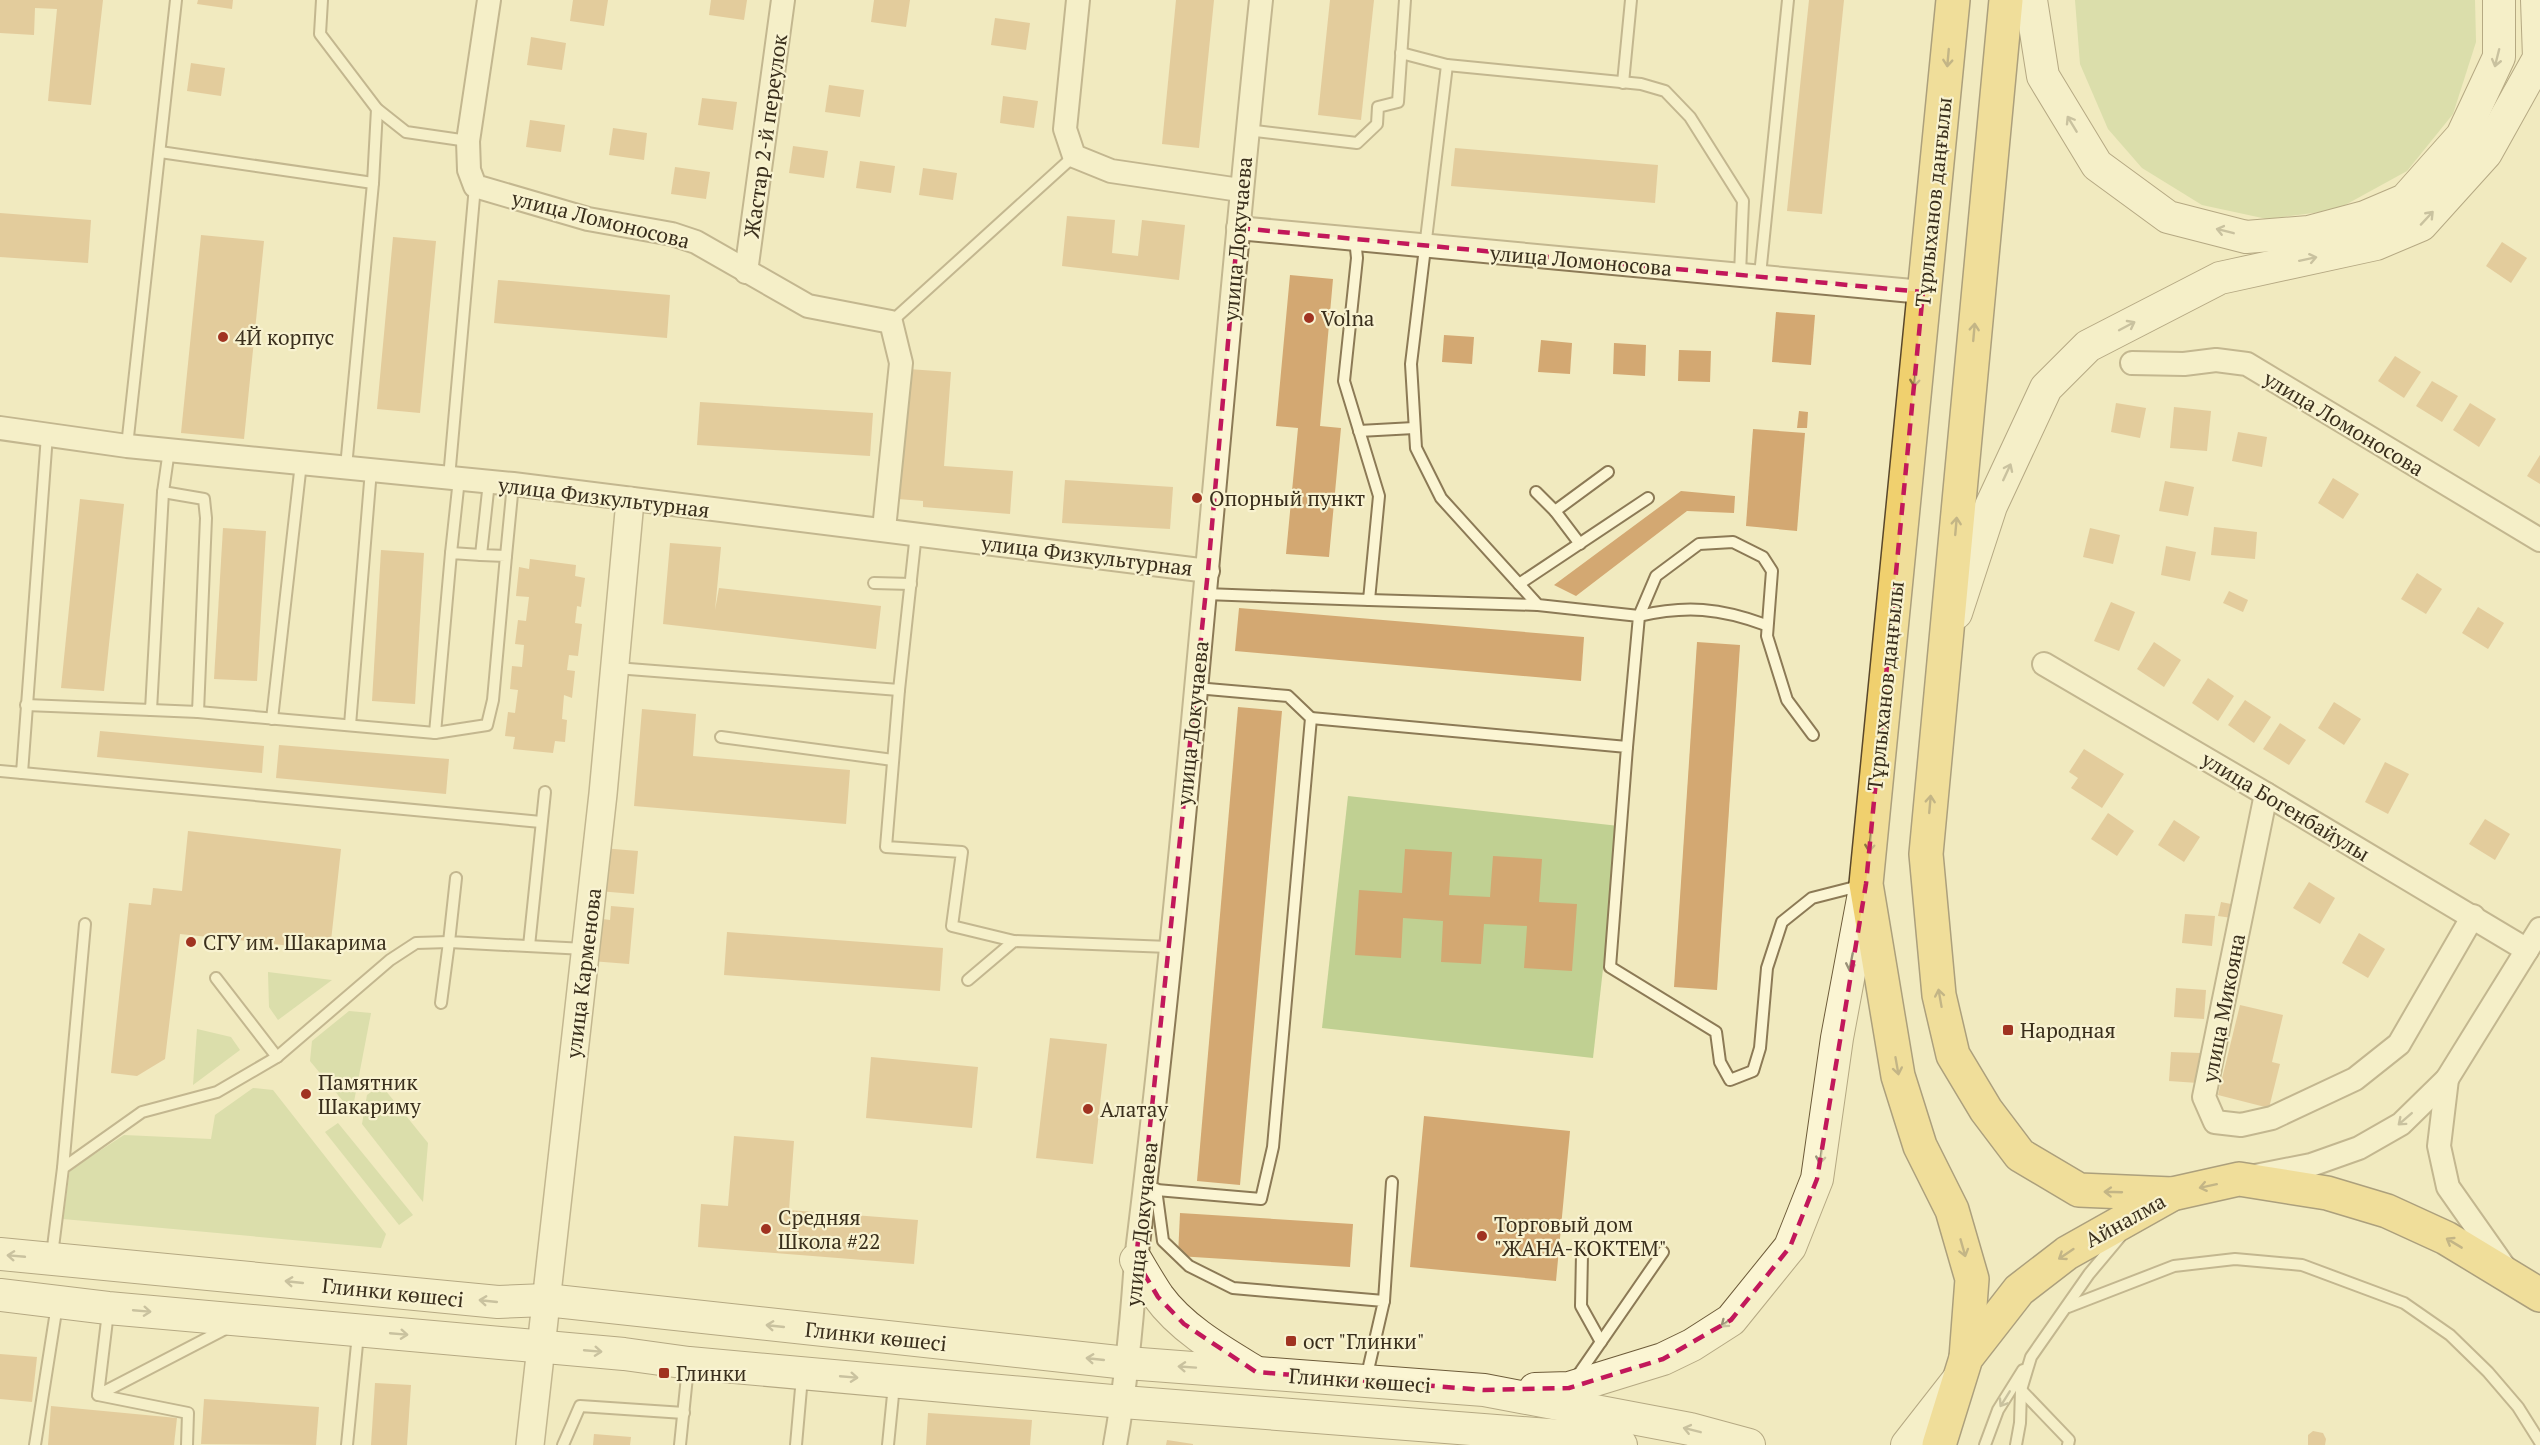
<svg xmlns="http://www.w3.org/2000/svg" width="2540" height="1445" font-family="'PT Serif',serif">
	<style>
		.green { fill: #c0d092 }
		.building { fill: #d3a872 }
		.lines { fill: none; stroke-linecap: round; stroke-linejoin: round }
		.service-casing { stroke: #8c7a56; stroke-width: 14 }
		.minor-casing { stroke: #8c7a56; stroke-width: 26 }
		.tertiary-casing { stroke: #8c7a56; stroke-width: 30 }
		.secondary-casing { stroke: #6d5b39; stroke-width: 34 }
		.trunk-casing { stroke: #59472b; stroke-width: 36 }
		.service { stroke: #fbf5d3; stroke-width: 10 }
		.minor { stroke: #fbf5d3; stroke-width: 22 }
		.tertiary { stroke: #fbf5d3; stroke-width: 27 }
		.secondary { stroke: #fbf5d3; stroke-width: 32 }
		.trunk { stroke: #f0d06e; stroke-width: 33 }
		.oneway { stroke: #8c7741 }
		.oneway2 { stroke: #9a9278 }
		.marked { fill: none; stroke: #c2185b; stroke-width: 4.5; stroke-dasharray: 12 8; stroke-linejoin: round }
		.poi-dot { fill: #a03321; stroke: #f8f2d0; stroke-width: 2 }
		.labels { text-anchor: middle; dominant-baseline: central; stroke-width: 4.5; stroke-linejoin: round; paint-order: stroke }
		.street-label { font-size: 21px; fill: #3a2f1c; stroke: #f8f2d0 }
		.poi-label { font-size: 21px; fill: #3a2f1c; stroke: #f8f2d0; text-anchor: start }
	</style>
	<rect width="100%" height="100%" fill="#f1eabf"/>
	<!-- green -->
	<g class="green">
		<path d="M2075,0H2475L2476,42L2453,114L2407,171L2336,210L2267,219L2202,205L2142,168L2108,129L2080,64Z"/>
		<path d="M1348,796L1619,826L1593,1058L1322,1028Z"/>
		<path d="M268,972L332,980L278,1020L269,1007Z"/>
		<path d="M349,1011L371,1013L352,1112L310,1061L312,1041Z"/>
		<path d="M197,1029L231,1037L240,1050L193,1085Z"/>
		<path d="M381,1085L428,1143L423,1202L362,1124L367,1095Z"/>
		<path d="M253,1088L273,1090L386,1234L381,1248L63,1219L70,1170L124,1135L211,1139L215,1115Z"/>
		<path d="M338,1123L413,1215L399,1225L325,1132Z"/>
	</g>
	<!-- building -->
	<g class="building">
		<path d="M0,0H103L91,105L48,101L57,9L35,8L34,35L0,33Z"/>
		<path d="M198,0H233L232,9L197,4Z"/>
		<path d="M573,0H608L604,26L570,21Z"/>
		<path d="M711,0H747L744,20L709,15Z"/>
		<path d="M874,0H910L906,27L871,22Z"/>
		<path d="M1176,0H1214L1199,148L1162,144Z"/>
		<path d="M1330,0H1374L1361,120L1318,115Z"/>
		<path d="M1809,0H1844L1822,214L1787,211Z"/>
		<path d="M995,18L1030,23L1026,50L991,45Z"/>
		<path d="M531,37L566,43L562,70L527,65Z"/>
		<path d="M191,63L225,68L221,96L187,91Z"/>
		<path d="M829,85L864,90L860,117L825,112Z"/>
		<path d="M1003,96L1038,101L1034,128L1000,123Z"/>
		<path d="M702,98L737,102L733,130L698,125Z"/>
		<path d="M530,120L565,125L561,152L526,147Z"/>
		<path d="M613,128L647,133L644,160L609,155Z"/>
		<path d="M793,146L828,151L824,178L789,173Z"/>
		<path d="M1455,148L1658,165L1655,203L1451,186Z"/>
		<path d="M860,161L895,166L891,193L856,188Z"/>
		<path d="M675,167L710,172L706,199L671,194Z"/>
		<path d="M923,168L957,173L953,200L919,195Z"/>
		<path d="M0,213L91,220L88,263L0,257Z"/>
		<path d="M1067,216L1115,220L1112,253L1138,256L1142,220L1185,225L1179,280L1062,266Z"/>
		<path d="M201,235L264,241L244,439L181,433Z"/>
		<path d="M393,237L436,241L420,413L377,409Z"/>
		<path d="M2502,242L2527,258L2511,283L2486,266Z"/>
		<path d="M1290,275L1333,279L1320,426L1341,428L1329,557L1286,554L1298,428L1276,426Z"/>
		<path d="M498,280L670,295L667,338L494,323Z"/>
		<path d="M1776,312L1815,315L1811,365L1772,362Z"/>
		<path d="M1444,335L1474,337L1472,364L1442,362Z"/>
		<path d="M1541,340L1572,343L1570,374L1538,372Z"/>
		<path d="M1614,343L1646,345L1645,376L1613,374Z"/>
		<path d="M1679,350L1711,351L1710,382L1678,381Z"/>
		<path d="M2395,356L2421,372L2404,398L2378,381Z"/>
		<path d="M908,369L951,372L944,466L1013,471L1010,514L923,507V501L898,499Z"/>
		<path d="M2432,381L2458,396L2442,422L2416,406Z"/>
		<path d="M700,402L873,413L870,456L697,445Z"/>
		<path d="M2116,403L2146,408L2140,438L2111,432Z"/>
		<path d="M2470,403L2496,419L2479,447L2453,430Z"/>
		<path d="M2174,407L2211,411L2207,451L2170,448Z"/>
		<path d="M1799,411L1808,412L1807,428H1797Z"/>
		<path d="M1753,429L1805,433L1797,531L1746,526Z"/>
		<path d="M2238,432L2267,437L2262,467L2232,461Z"/>
		<path d="M2540,455V484L2527,476Z"/>
		<path d="M2333,478L2359,494L2343,519L2318,503Z"/>
		<path d="M1065,480L1173,487L1170,529L1062,523Z"/>
		<path d="M2165,481L2194,487L2188,516L2159,511Z"/>
		<path d="M1681,491L1735,496L1734,513L1687,511L1576,596L1554,585Z"/>
		<path d="M80,499L124,504L104,691L61,688Z"/>
		<path d="M2214,527L2257,532L2255,559L2211,555Z"/>
		<path d="M223,528L266,531L257,681L214,679Z"/>
		<path d="M2090,528L2120,535L2113,564L2083,557Z"/>
		<path d="M670,543L721,547L715,610L719,588L881,606L876,649L663,624Z"/>
		<path d="M2166,546L2196,552L2190,581L2161,575Z"/>
		<path d="M381,550L424,553L415,704L372,701Z"/>
		<path d="M530,559L576,565L575,576L585,578L581,607L577,606L575,623L582,624L578,656L569,655L567,670L575,671L572,698L564,695L562,719L567,720L565,742L555,741L553,753L513,749L515,737L505,736L508,712L515,713L518,690L510,689L512,666L522,667L524,645L515,644L518,620L526,621L529,597L516,596L519,567L529,569Z"/>
		<path d="M2417,573L2442,589L2426,614L2401,599Z"/>
		<path d="M2229,591L2248,600L2243,612L2223,603Z"/>
		<path d="M2111,602L2135,612L2119,651L2094,641Z"/>
		<path d="M2478,607L2504,623L2488,649L2462,633Z"/>
		<path d="M1239,608L1584,637L1581,681L1235,651Z"/>
		<path d="M1697,642L1740,645L1717,990L1674,987Z"/>
		<path d="M2154,642L2181,660L2164,687L2137,669Z"/>
		<path d="M2208,678L2234,696L2218,721L2192,703Z"/>
		<path d="M2245,700L2271,717L2254,743L2228,725Z"/>
		<path d="M2334,702L2361,719L2344,745L2318,728Z"/>
		<path d="M1238,707L1282,711L1240,1185L1197,1181Z"/>
		<path d="M642,709L696,714L693,756L850,770L846,824L634,806Z"/>
		<path d="M2280,723L2306,740L2289,765L2263,749Z"/>
		<path d="M100,731L264,746L262,773L97,757Z"/>
		<path d="M279,745L449,759L446,794L276,778Z"/>
		<path d="M2084,749L2124,774L2102,808L2071,788L2078,778L2069,772Z"/>
		<path d="M2385,762L2409,774L2388,814L2365,802Z"/>
		<path d="M2108,813L2134,831L2117,856L2091,839Z"/>
		<path d="M2485,819L2510,834L2495,860L2469,844Z"/>
		<path d="M2174,820L2200,837L2184,862L2158,845Z"/>
		<path d="M188,831L341,849L330,950L180,934L165,1059L137,1076L111,1073L129,903L151,905L153,888L182,891Z"/>
		<path d="M602,848L638,851L634,894L598,891Z"/>
		<path d="M1405,849L1452,852L1449,895L1490,897L1493,856L1542,859L1539,902L1577,904L1572,971L1524,968L1527,926L1484,924L1481,964L1441,962L1443,921L1403,918L1401,958L1355,955L1359,890L1402,893Z"/>
		<path d="M2309,882L2335,898L2320,924L2293,908Z"/>
		<path d="M2221,902L2241,906L2239,919L2218,916Z"/>
		<path d="M611,906L634,908L629,964L591,961L595,918L610,920Z"/>
		<path d="M2185,914L2215,916L2212,946L2182,943Z"/>
		<path d="M727,932L943,948L940,991L724,975Z"/>
		<path d="M2359,933L2385,949L2368,978L2342,963Z"/>
		<path d="M2176,988L2206,990L2204,1019L2174,1017Z"/>
		<path d="M2240,1005L2283,1015L2272,1062L2280,1064L2269,1108L2218,1095Z"/>
		<path d="M1050,1038L1107,1044L1093,1164L1036,1158Z"/>
		<path d="M2171,1052L2200,1053L2198,1083L2169,1081Z"/>
		<path d="M871,1057L978,1067L972,1128L866,1118Z"/>
		<path d="M1424,1116L1570,1131L1556,1281L1410,1267Z"/>
		<path d="M734,1136L794,1141L789,1210L918,1220L914,1264L698,1247L701,1204L728,1206Z"/>
		<path d="M1180,1213L1353,1224L1350,1267L1178,1256Z"/>
		<path d="M0,1354L37,1357L32,1402L0,1399Z"/>
		<path d="M375,1383L411,1385L407,1445H371Z"/>
		<path d="M204,1399L319,1407L316,1445L201,1444Z"/>
		<path d="M51,1406L177,1418L174,1445H48Z"/>
		<path d="M928,1413L1032,1420L1030,1445H926Z"/>
		<path d="M2313,1431L2323,1433L2326,1439L2325,1445H2308V1435Z"/>
		<path d="M594,1434L631,1437L630,1445H593Z"/>
		<path d="M1167,1440L1193,1444V1445H1166Z"/>
	</g>
	<g class="lines">
		<!-- service casing -->
		<g class="service-casing">
			<g id="service">
				<path d="M322,0L320,34L377,109L406,132L468,141"/>
				<path d="M1401,53L1447,65L1411,364L1416,448L1441,498L1538,605L1639,616L1627,747"/>
				<path d="M1447,65L1641,84L1665,91L1690,117L1743,201L1740,274"/>
				<path d="M1623,83L1631,0"/>
				<path d="M1247,130L1357,143L1377,124L1378,107L1398,102L1405,0"/>
				<path d="M160,152L373,183L377,109"/>
				<path d="M1760,275L1788,0"/>
				<path d="M891,322L1074,156"/>
				<path d="M1359,431L1414,428"/>
				<path d="M127,446L176,0"/>
				<path d="M346,467L373,183"/>
				<path d="M449,478L475,186"/>
				<path d="M1536,492L1555,511"/>
				<path d="M1580,544L1555,511L1608,472"/>
				<path d="M451,553L459,479"/>
				<path d="M506,556L513,484"/>
				<path d="M874,583L911,584"/>
				<path d="M1519,584L1648,498"/>
				<path d="M1205,594L1369,600L1379,496L1344,381L1357,258L1355,239"/>
				<path d="M1369,600L1538,605"/>
				<path d="M1639,616L1656,576L1699,544L1733,542L1763,557L1772,571L1767,636L1787,700L1813,735"/>
				<path d="M1639,616C1686,605 1720,608 1766,625"/>
				<path d="M616,668L899,690L916,533"/>
				<path d="M899,690L886,847L962,852L952,926L1014,941"/>
				<path d="M26,705L151,710L163,492L169,450"/>
				<path d="M151,710L198,712L206,518L204,499L163,492"/>
				<path d="M198,712L435,733L487,725L493,700L506,556L481,555L489,482"/>
				<path d="M1311,718L1627,747L1610,967L1716,1032L1720,1062L1730,1080L1753,1071L1760,1048L1767,968L1782,922L1812,898L1863,885"/>
				<path d="M272,719L301,463"/>
				<path d="M350,725L371,470"/>
				<path d="M435,733L451,553L481,555"/>
				<path d="M721,737L893,760"/>
				<path d="M0,771L22,773L47,435"/>
				<path d="M22,773L541,822"/>
				<path d="M456,878L449,942L585,949"/>
				<path d="M529,946L545,792"/>
				<path d="M216,978L277,1057"/>
				<path d="M968,980L1014,941L1169,947"/>
				<path d="M63,1168L85,924"/>
				<path d="M1145,1189L1261,1199L1273,1147L1311,718L1288,696L1196,688"/>
				<path d="M1156,1189L1163,1241L1189,1266L1233,1288L1384,1301L1366,1379"/>
				<path d="M1582,1254L1581,1306L1601,1342"/>
				<path d="M52,1255L63,1168L142,1112L217,1092L277,1057L390,960L416,943L449,942L441,1003"/>
				<path d="M1384,1301L1392,1182"/>
				<path d="M2068,1307L2174,1266L2235,1259L2302,1265L2404,1303L2450,1335L2488,1372L2518,1407L2540,1442"/>
				<path d="M108,1312L98,1395L227,1328"/>
				<path d="M1576,1378L1663,1252"/>
				<path d="M2021,1390L2069,1440L2068,1445"/>
				<path d="M98,1395L188,1413L187,1445"/>
				<path d="M35,1445L57,1305"/>
				<path d="M347,1445L358,1334"/>
				<path d="M563,1445L580,1406L684,1413"/>
				<path d="M680,1445L688,1367"/>
				<path d="M796,1445L802,1377"/>
				<path d="M888,1445L894,1385"/>
				<path d="M1985,1445L1998,1410L2023,1370"/>
				<path d="M2016,1445L2020,1423L2021,1390L2031,1357L2089,1274L2120,1237"/>
			</g>
		</g>
		<!-- minor casing -->
		<g class="minor-casing">
			<g id="minor">
				<path d="M489,0L468,141L469,170L475,186L588,219L672,234L696,242L808,306L891,322L901,363L884,529"/>
				<path d="M1078,0L1065,129L1074,156L1111,171L1240,190"/>
				<path d="M1238,228L1923,292"/>
				<path d="M746,272L783,0"/>
				<path d="M2132,363L2184,364L2216,360L2247,364L2540,540"/>
				<path d="M0,428L127,446L513,484L1208,571"/>
				<path d="M2044,664L2266,794L2527,950"/>
				<path d="M2266,794L2204,1097L2215,1122L2241,1125L2272,1118L2355,1079L2399,1044L2473,916"/>
				<path d="M2447,1079L2439,1146L2448,1187L2505,1268"/>
				<path d="M2255,1176L2311,1165L2359,1148L2401,1124L2447,1079L2540,929"/>
				<path d="M1115,1445C1126,1384 1132,1322 1136,1260C1188,841 1217,420 1261,0"/>
			</g>
		</g>
		<!-- tertiary casing -->
		<g class="tertiary-casing">
			<path id="tertiary" d="M530,1445L603,794L630,501"/>
		</g>
		<!-- secondary casing -->
		<g class="secondary-casing">
			<g id="secondary">
				<path d="M2031,0L2043,76L2097,165L2168,217L2246,237L2309,232L2365,217L2405,200L2462,136L2499,57V0"/>
				<path d="M1956,613L1991,506L2046,388L2088,346L2220,278L2376,244L2421,225L2486,153L2539,58L2537,0"/>
				<path d="M0,1254L498,1302L546,1300L1127,1363L1484,1390L1690,1429L1749,1445"/>
				<path d="M1136,1260C1143,1272 1150,1284 1158,1296C1181,1328 1219,1350 1252,1370"/>
				<path d="M0,1295L108,1308L624,1354L689,1363L1123,1402L1574,1437L1621,1445"/>
				<path d="M1535,1389L1569,1388L1663,1359L1692,1345L1731,1320L1790,1247L1817,1179L1837,1038L1865,888"/>
				<path d="M1907,1445L1957,1381"/>
			</g>
		</g>
		<!-- trunk casing -->
		<g class="trunk-casing">
			<g id="trunk">
				<path d="M1953,0L1866,884L1898,1076L1920,1146L1952,1210L1972,1279L1966,1358"/>
				<path d="M2006,0L1926,854L1939,995L1953,1055L1986,1110L2020,1155L2079,1190L2172,1194"/>
				<path d="M1939,1445L1966,1358L2019,1290L2067,1253L2172,1194L2239,1179L2327,1193L2387,1211L2446,1238L2540,1295"/>
			</g>
		</g>
		<!-- service -->
		<use href="#service" class="service"/>
		<!-- minor -->
		<use href="#minor" class="minor"/>
		<!-- tertiary -->
		<use href="#tertiary" class="tertiary"/>
		<!-- secondary -->
		<use href="#secondary" class="secondary"/>
		<!-- trunk -->
		<use href="#trunk" class="trunk"/>
	</g>
	<!-- one-way arrows -->
	<defs><path id="oneway-shaft" d="M-6 0H5M1.5-3L5.5 0L1.5 3" fill="none" stroke-width="1.6" stroke-linecap="round" stroke-linejoin="round" transform="scale(1.5)"/></defs>
	<g class="oneway">
		<use href="#oneway-shaft" transform="translate(1948 58) rotate(95)"/>
		<use href="#oneway-shaft" transform="translate(1974 332) rotate(-85)"/>
		<use href="#oneway-shaft" transform="translate(1915 378) rotate(96)"/>
		<use href="#oneway-shaft" transform="translate(1956 526) rotate(-85)"/>
		<use href="#oneway-shaft" transform="translate(1930 804) rotate(-85)"/>
		<use href="#oneway-shaft" transform="translate(1870 843) rotate(96)"/>
		<use href="#oneway-shaft" transform="translate(1940 998) rotate(-100)"/>
		<use href="#oneway-shaft" transform="translate(1897 1066) rotate(80)"/>
		<use href="#oneway-shaft" transform="translate(2208 1186) rotate(168)"/>
		<use href="#oneway-shaft" transform="translate(2113 1192) rotate(-178)"/>
		<use href="#oneway-shaft" transform="translate(2454 1243) rotate(-149)"/>
		<use href="#oneway-shaft" transform="translate(1963 1248) rotate(74)"/>
		<use href="#oneway-shaft" transform="translate(2066 1254) rotate(146)"/>
	</g>
	<g class="oneway2">
		<use href="#oneway-shaft" transform="translate(2497 58) rotate(104)"/>
		<use href="#oneway-shaft" transform="translate(2072 124) rotate(-121)"/>
		<use href="#oneway-shaft" transform="translate(2427 218) rotate(-47)"/>
		<use href="#oneway-shaft" transform="translate(2225 231) rotate(-166)"/>
		<use href="#oneway-shaft" transform="translate(2308 259) rotate(-12)"/>
		<use href="#oneway-shaft" transform="translate(2127 326) rotate(-28)"/>
		<use href="#oneway-shaft" transform="translate(2007 472) rotate(-65)"/>
		<use href="#oneway-shaft" transform="translate(1851 962) rotate(101)"/>
		<use href="#oneway-shaft" transform="translate(2405 1119) rotate(139)"/>
		<use href="#oneway-shaft" transform="translate(1821 1155) rotate(98)"/>
		<use href="#oneway-shaft" transform="translate(16 1256) rotate(-175)"/>
		<use href="#oneway-shaft" transform="translate(294 1282) rotate(-174)"/>
		<use href="#oneway-shaft" transform="translate(488 1301) rotate(-174)"/>
		<use href="#oneway-shaft" transform="translate(142 1311) rotate(5)"/>
		<use href="#oneway-shaft" transform="translate(1728 1321) rotate(141)"/>
		<use href="#oneway-shaft" transform="translate(775 1326) rotate(-174)"/>
		<use href="#oneway-shaft" transform="translate(399 1334) rotate(5)"/>
		<use href="#oneway-shaft" transform="translate(593 1351) rotate(5)"/>
		<use href="#oneway-shaft" transform="translate(1095 1359) rotate(-174)"/>
		<use href="#oneway-shaft" transform="translate(1187 1367) rotate(-176)"/>
		<use href="#oneway-shaft" transform="translate(849 1377) rotate(5)"/>
		<use href="#oneway-shaft" transform="translate(2005 1399) rotate(122)"/>
		<use href="#oneway-shaft" transform="translate(1692 1430) rotate(-166)"/>
	</g>
	<!-- marked area -->
	<path d="M0 0H2540V1445H0ZM1238,228L1923,292L1866,884L1817,1179L1790,1247L1731,1320L1663,1359L1569,1388L1484,1390L1256,1372L1184,1324L1158,1297L1136,1260L1208,571Z" fill="#f1eabf" fill-opacity=".55" fill-rule="evenodd"/>
	<path class="marked" d="M1238,228L1923,292L1866,884L1817,1179L1790,1247L1731,1320L1663,1359L1569,1388L1484,1390L1256,1372L1184,1324L1158,1297L1136,1260L1208,571Z"/>
	<!-- markers -->
	<g class="poi-dot">
		<circle cx="1309" cy="318" r="6"/>
		<circle cx="223" cy="337" r="6"/>
		<circle cx="1197" cy="498" r="6"/>
		<circle cx="191" cy="942" r="6"/>
		<rect x="2002" y="1024" width="12" height="12" rx="3"/>
		<circle cx="306" cy="1094" r="6"/>
		<circle cx="1088" cy="1109" r="6"/>
		<circle cx="766" cy="1229" r="6"/>
		<circle cx="1482" cy="1236" r="6"/>
		<rect x="1285" y="1335" width="12" height="12" rx="3"/>
		<rect x="658" y="1367" width="12" height="12" rx="3"/>
	</g>
	<g class="labels">
		<!-- street labels -->
		<g class="street-label">
			<text transform="translate(765 136) rotate(-82)">Жастар 2-й переулок</text>
			<text transform="translate(1933 202) rotate(-84)">Тұрлыханов даңғылы</text>
			<text transform="translate(601 219) rotate(14)">улица Ломоносова</text>
			<text transform="translate(1237 239) rotate(-85)">улица Докучаева</text>
			<text transform="translate(1581 260) rotate(5)">улица Ломоносова</text>
			<text transform="translate(2344 423) rotate(31)">улица Ломоносова</text>
			<text transform="translate(604 497) rotate(7)">улица Физкультурная</text>
			<text transform="translate(1087 555) rotate(7)">улица Физкультурная</text>
			<text transform="translate(1885 686) rotate(-84)">Тұрлыханов даңғылы</text>
			<text transform="translate(1192 723) rotate(-84)">улица Докучаева</text>
			<text transform="translate(2286 806) rotate(31)">улица Богенбайулы</text>
			<text transform="translate(583 973) rotate(-83)">улица Карменова</text>
			<text transform="translate(2223 1008) rotate(-79)">улица Микояна</text>
			<text transform="translate(2125 1220) rotate(-29)">Айналма</text>
			<text transform="translate(1141 1224) rotate(-84)">улица Докучаева</text>
			<text transform="translate(393 1292) rotate(6)">Глинки көшесі</text>
			<text transform="translate(876 1336) rotate(6)">Глинки көшесі</text>
			<text transform="translate(1360 1380) rotate(4)">Глинки көшесі</text>
		</g>
		<!-- poi labels -->
		<g class="poi-label">
			<text x="1321" y="318">Volna</text>
			<text x="235" y="337">4Й корпус</text>
			<text x="1209" y="498">Опорный пункт</text>
			<text x="203" y="942">СГУ им. Шакарима</text>
			<text x="2020" y="1030">Народная</text>
			<text x="318" y="1082">Памятник<tspan x="318" dy="24">Шакариму</tspan></text>
			<text x="1100" y="1109">Алатау</text>
			<text x="778" y="1217">Средняя<tspan x="778" dy="24">Школа #22</tspan></text>
			<text x="1494" y="1224">Торговый дом<tspan x="1494" dy="24">"ЖАНА-КОКТЕМ"</tspan></text>
			<text x="1303" y="1341">ост "Глинки"</text>
			<text x="676" y="1373">Глинки</text>
		</g>
	</g>
</svg>
